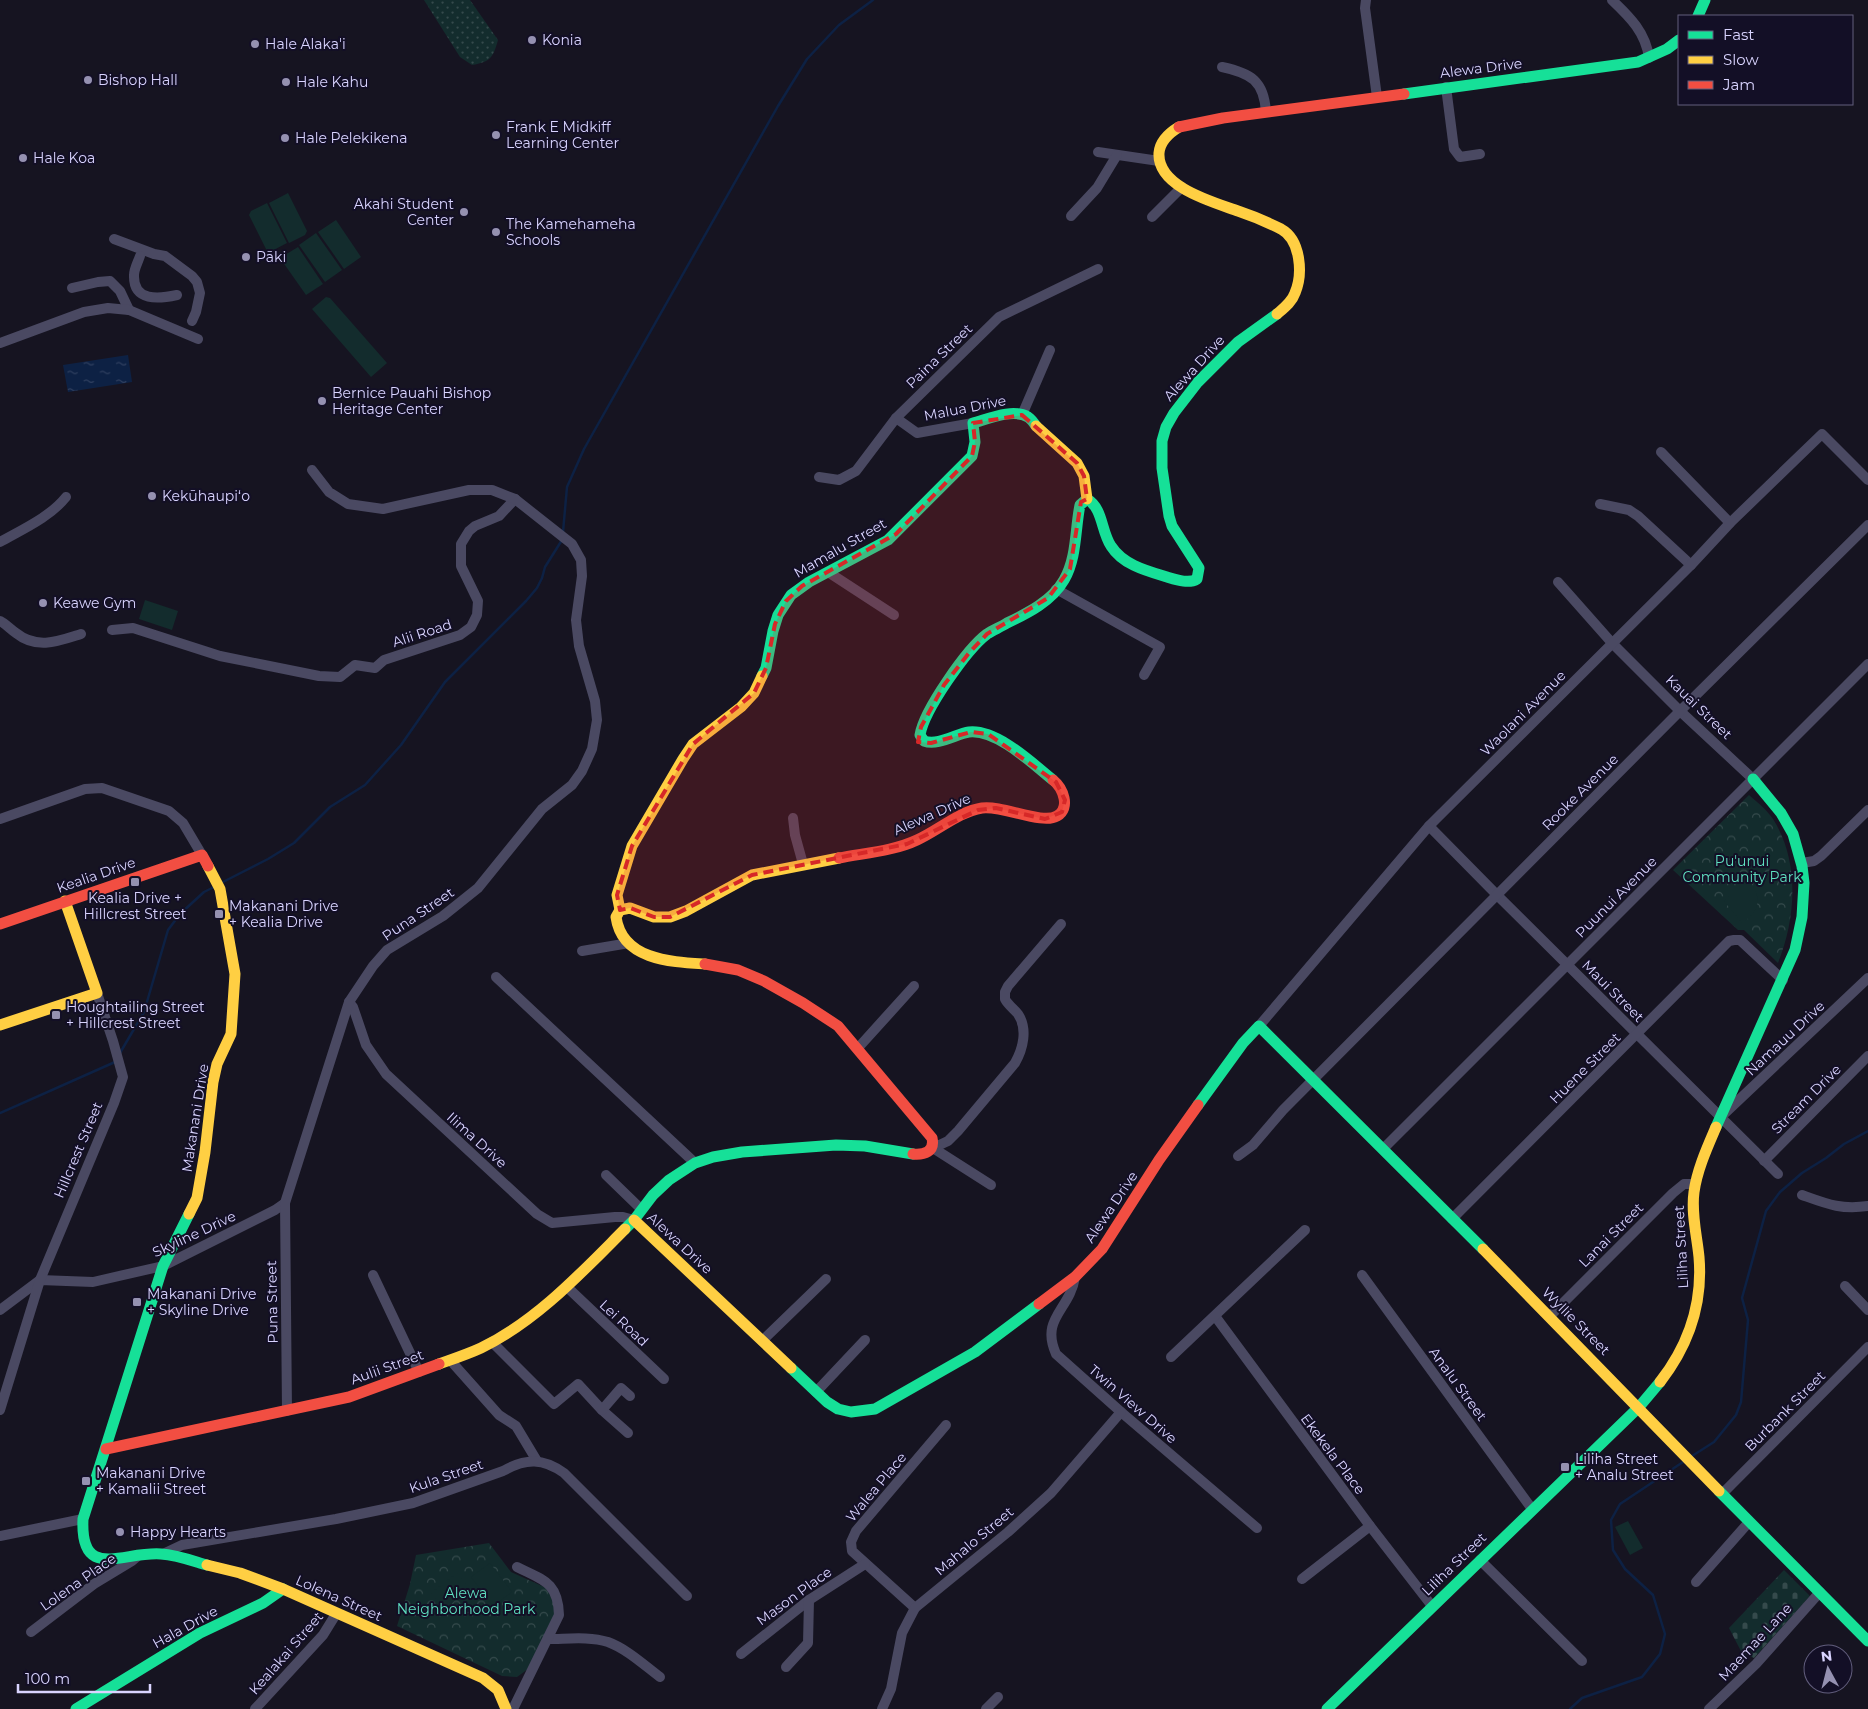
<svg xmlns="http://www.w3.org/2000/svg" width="1868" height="1709" font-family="Montserrat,sans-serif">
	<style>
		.grass { fill: url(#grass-dots) }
		.cemetery { fill: url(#cemetery-stones) }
		.park { fill: url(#park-crowns) }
		.pitch { fill: #132c2d }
		.water { fill: url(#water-ripples) }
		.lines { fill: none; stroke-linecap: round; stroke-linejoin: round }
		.stream { stroke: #0d2144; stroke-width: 2.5 }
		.street { stroke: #4a4962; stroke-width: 10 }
		.fast { stroke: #16e098; stroke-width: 11 }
		.slow { stroke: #ffcf43; stroke-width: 11 }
		.jam { stroke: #f24e42; stroke-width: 11 }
		.marked { fill: #d62828; fill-opacity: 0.2; stroke: #d62828; stroke-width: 4; stroke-dasharray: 10 6; stroke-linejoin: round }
		.poi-dot { fill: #9591b1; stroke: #130f26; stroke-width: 2 }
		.labels { text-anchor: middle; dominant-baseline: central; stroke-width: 4; stroke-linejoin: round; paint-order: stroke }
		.poi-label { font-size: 14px; fill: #d9d4ff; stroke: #130f26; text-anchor: start }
		.street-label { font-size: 14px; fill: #d9d4ff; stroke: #130f26 }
		.park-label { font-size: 14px; fill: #5fe0c0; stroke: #130f26 }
	</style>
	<defs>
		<pattern id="grass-dots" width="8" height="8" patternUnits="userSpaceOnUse" patternTransform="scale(1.25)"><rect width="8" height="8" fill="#132c2d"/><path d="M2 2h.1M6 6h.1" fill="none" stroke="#354a4c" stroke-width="1.8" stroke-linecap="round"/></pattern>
		<pattern id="cemetery-stones" width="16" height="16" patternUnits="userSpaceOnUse" patternTransform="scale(1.25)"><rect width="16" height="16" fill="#132c2d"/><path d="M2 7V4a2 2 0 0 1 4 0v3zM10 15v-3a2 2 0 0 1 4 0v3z" fill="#354a4c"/></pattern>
		<pattern id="park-crowns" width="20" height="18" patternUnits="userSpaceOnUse" patternTransform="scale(1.25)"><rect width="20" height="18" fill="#132c2d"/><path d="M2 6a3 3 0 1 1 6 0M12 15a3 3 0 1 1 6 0" fill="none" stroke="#354a4c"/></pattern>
		<pattern id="water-ripples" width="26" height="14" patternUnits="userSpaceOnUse" patternTransform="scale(1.25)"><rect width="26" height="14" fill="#0d2144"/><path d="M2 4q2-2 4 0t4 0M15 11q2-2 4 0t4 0" fill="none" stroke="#304060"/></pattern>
	</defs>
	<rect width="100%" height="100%" fill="#161421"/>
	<!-- grass -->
	<path class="grass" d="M424,0H470L498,40C493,58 490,62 472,65L460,57Z"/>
	<!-- cemetery -->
	<path class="cemetery" d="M1784,1570L1810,1596L1754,1658L1742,1653L1729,1628Z"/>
	<!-- park -->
	<g class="park">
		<path d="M1749,795C1757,802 1767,810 1773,819C1800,862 1796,918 1778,963L1744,930H1738L1673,870Z"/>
		<path d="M489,1543L511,1572L551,1590L558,1609L528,1669L517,1677L502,1676L397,1626L410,1584L416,1555Z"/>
	</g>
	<!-- pitch -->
	<g class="pitch">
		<path d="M288,193L307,231L305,235L289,243L269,203Z"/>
		<path d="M267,203L287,243L268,253L249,215L251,211Z"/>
		<path d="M336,220L361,257L344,269L318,232Z"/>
		<path d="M316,233L342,270L325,282L299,245Z"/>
		<path d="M298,247L323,284L306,295L280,258Z"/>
		<path d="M326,297L330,298L387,363L371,377L312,309Z"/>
		<path d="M145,600L178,611L172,630L139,619Z"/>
		<path d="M1746,878C1762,895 1762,910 1742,923L1724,901Z"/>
		<path d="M1628,1521L1643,1548L1630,1555L1615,1527Z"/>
		<path d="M490,1563L512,1592L493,1606L471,1577Z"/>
		<path d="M457,1573L470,1589L444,1609L431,1593Z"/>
	</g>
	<!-- water -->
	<path class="water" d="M128,355L132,382L68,392L63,365Z"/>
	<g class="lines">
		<!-- stream -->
		<g class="stream">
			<path d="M563,532L567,487L584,449L778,106L807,59L839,25L873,0"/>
			<path d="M221,883L268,859L294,843L330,807L365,785L401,745L445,682L526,601L537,588L542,578L545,567L562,540"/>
			<path d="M120,1053L144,1012L168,930L180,914L204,892L214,887"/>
			<path d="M0,1113L115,1062"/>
			<path d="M1692,1456L1714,1442L1736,1415L1741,1402L1748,1320L1742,1298L1766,1211L1780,1192L1802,1173L1826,1158L1844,1144L1868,1131"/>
			<path d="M1570,1709L1582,1698L1642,1677L1660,1654L1665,1634L1653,1595L1625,1569L1613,1550L1611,1520L1620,1504L1683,1462"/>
		</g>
		<!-- street -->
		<g class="street">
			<path d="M1366,0L1365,8L1377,97"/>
			<path d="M1612,0C1630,17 1646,33 1649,58"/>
			<path d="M1222,67C1251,73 1264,81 1266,112"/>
			<path d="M1446,87L1454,149L1460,157L1480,154"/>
			<path d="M1098,152L1159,161"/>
			<path d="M1071,216L1097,188L1117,155"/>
			<path d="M1152,217L1182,187"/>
			<path d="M114,239L154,254L165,256L192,276L197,282L200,293L196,312L192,321"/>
			<path d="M140,256C138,262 134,269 134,275C133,302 159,299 177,295"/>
			<path d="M72,288L98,282L110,281L120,291L129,310"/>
			<path d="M0,343L84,312L108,308L129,310L198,339"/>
			<path d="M1022,415L1050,350"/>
			<path d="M896,418L917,433L973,423"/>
			<path d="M1661,452L1730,523"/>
			<path d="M819,477L839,480L856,471L896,418L999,317L1098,269"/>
			<path d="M1600,504L1629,510L1638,516L1691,565"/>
			<path d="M0,542C23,529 50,517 66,497"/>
			<path d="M828,572L894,615"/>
			<path d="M1558,582L1612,643L1680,711L1753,779"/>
			<path d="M1056,589L1160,647L1144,675"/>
			<path d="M0,621C6,624 10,629 16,633C37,650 59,641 81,634"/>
			<path d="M112,630L133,628L220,656L319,676L340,677L355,665L375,668L384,660L460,635L471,627L477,615L478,601L461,566V544L469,531L475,526L499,516L515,499"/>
			<path d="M793,818L795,835L803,864"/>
			<path d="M0,819L85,789L102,788L169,811L183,823L202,855"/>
			<path d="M1429,826L1497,895L1778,1174"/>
			<path d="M1802,863L1814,861L1821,856L1868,810"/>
			<path d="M582,951L629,943"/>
			<path d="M496,977L695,1163"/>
			<path d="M349,1002L353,1007L366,1045L386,1074L537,1214L552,1223L615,1217H623L634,1220"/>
			<path d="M1259,1026L1429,826L1691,565L1730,523L1822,434L1868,480"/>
			<path d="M858,1048L914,986"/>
			<path d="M1725,1113L1868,978"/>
			<path d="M933,1148L948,1141L958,1131L1015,1063C1023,1049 1028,1029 1018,1014C1014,1009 1008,1005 1005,999V992L1008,986L1061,924"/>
			<path d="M933,1148L991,1185"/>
			<path d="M1383,1149L1868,664"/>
			<path d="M1238,1156L1253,1145L1283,1110L1680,711L1868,525"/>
			<path d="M1764,1161L1868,1056"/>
			<path d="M606,1175L640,1208"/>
			<path d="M1802,1195C1827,1204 1841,1210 1868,1206"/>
			<path d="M1452,1219L1729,941L1734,940H1740L1783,980"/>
			<path d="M373,1275L419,1372"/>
			<path d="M1362,1275L1532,1509"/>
			<path d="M1075,1277C1070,1310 1040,1318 1056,1354L1121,1412L1257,1528"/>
			<path d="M1845,1286L1868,1310"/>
			<path d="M567,1287L664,1379"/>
			<path d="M0,1310L40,1280L93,1282L163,1266L275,1210L285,1203"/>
			<path d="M1215,1316L1370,1526L1432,1606"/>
			<path d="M1550,1316L1673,1193L1684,1184H1695"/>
			<path d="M762,1341L826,1279"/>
			<path d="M492,1342L554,1404L578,1384L602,1410L628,1433"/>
			<path d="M1171,1357L1305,1230"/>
			<path d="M450,1360L499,1415L516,1426L537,1461"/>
			<path d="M816,1392L865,1340"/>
			<path d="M0,1410L40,1280L114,1103L123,1077L113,1041L97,993"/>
			<path d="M602,1410L621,1388L630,1396"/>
			<path d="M287,1411L285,1203L349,1002L373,966L387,950L443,916L478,888L542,809L572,785L582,771L592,749L597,720L595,701L579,646L576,620L582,576L581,560L572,544L515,499L492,490H469L383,509L348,504L329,492L312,470"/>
			<path d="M1722,1494L1868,1347"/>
			<path d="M0,1536L83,1519"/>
			<path d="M163,1554L182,1545L336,1519L413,1503L503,1471C526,1458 543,1458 564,1473L687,1596"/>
			<path d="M1480,1560L1582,1661"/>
			<path d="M1302,1579L1370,1526"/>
			<path d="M1696,1582L1749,1522"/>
			<path d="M915,1608L852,1551L851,1542L856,1531L946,1425"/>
			<path d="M31,1632L94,1584L132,1561L139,1555"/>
			<path d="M548,1639C567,1639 589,1636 608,1642C627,1649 644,1665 660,1677"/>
			<path d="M741,1654L809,1600L865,1564"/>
			<path d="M786,1667L808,1643L809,1600"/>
			<path d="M255,1709L323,1635L336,1614"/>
			<path d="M513,1709L559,1615C558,1582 543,1580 517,1567"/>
			<path d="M882,1709L891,1689L902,1633L915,1608L1008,1532L1051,1493L1121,1412"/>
			<path d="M986,1709L998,1697"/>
			<path d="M1709,1709L1756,1664L1820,1592"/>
		</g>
		<!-- fast -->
		<g class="fast">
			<path d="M1698,16L1705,0"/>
			<path d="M1404,94L1638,62L1667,49L1679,40"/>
			<path d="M1087,499C1103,508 1101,531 1111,546C1123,565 1147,571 1167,577C1177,580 1189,584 1197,579L1199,568L1172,526L1169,516L1162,468V441L1166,427L1174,413L1198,382L1238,342L1277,314"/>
			<path d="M762,676L766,668L773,631L778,615L791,595L809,582L888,540L972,456L975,442L973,423C988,419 1013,408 1028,417C1031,419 1034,423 1036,426"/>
			<path d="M1053,780C1033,764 997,729 969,732C956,734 938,746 924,741L920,735C924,710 967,649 987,634C993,630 1001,627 1007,623C1028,613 1052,601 1064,580C1077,558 1075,529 1080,505L1087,499"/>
			<path d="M1198,1105L1243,1043L1259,1026L1483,1249"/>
			<path d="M1716,1127L1795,950L1802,917L1804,883L1802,866L1793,834L1781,813L1753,779"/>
			<path d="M189,1214L163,1266L83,1519C80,1582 123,1551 161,1554C177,1555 193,1561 207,1565"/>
			<path d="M625,1229L634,1220L653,1195L669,1180L695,1163L713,1157L742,1152L836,1145L865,1146L913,1154"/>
			<path d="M791,1368L827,1402L838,1409L851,1412L875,1409L975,1352L1039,1304"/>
			<path d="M1719,1491L1868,1641"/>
			<path d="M76,1709L200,1633L263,1603L283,1589"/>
			<path d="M1327,1709L1639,1407L1660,1382"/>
		</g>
		<!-- slow -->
		<g class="slow">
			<path d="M1179,127C1169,133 1160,141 1159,153C1157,187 1213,202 1238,211C1253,216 1267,222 1281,229C1301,240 1303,274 1295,293C1292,302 1284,308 1277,314"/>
			<path d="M1036,426L1077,463L1084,476L1087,499"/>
			<path d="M620,910L617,895L632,846L683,759L693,744L741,707L754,693L762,676"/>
			<path d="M705,964C671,962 622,960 616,917L620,910L630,908L654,917H670L686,911L752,875L839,858"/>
			<path d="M0,1025L97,993L65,901"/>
			<path d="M189,1214L197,1198L205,1152L213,1082L217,1064L231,1034L235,974L220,889L208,866"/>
			<path d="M634,1220L791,1368"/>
			<path d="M1483,1249L1719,1491"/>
			<path d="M439,1364C453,1359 468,1354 481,1348C537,1321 582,1272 625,1229"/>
			<path d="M1660,1382C1688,1346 1703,1304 1699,1257C1697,1236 1691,1214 1694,1192C1697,1170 1707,1148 1716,1127"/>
			<path d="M207,1565L240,1573L283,1589L483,1678L498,1690L506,1709"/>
		</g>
		<!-- jam -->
		<g class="jam">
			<path d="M1179,127L1223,118L1404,94"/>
			<path d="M839,858C864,853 894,851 917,840C939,830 958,812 982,808C1003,805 1042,825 1057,816C1071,808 1063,788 1053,780"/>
			<path d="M0,924L202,855L208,866"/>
			<path d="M705,964L738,970L764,981L803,1003L838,1026L932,1138C935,1152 924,1155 913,1154"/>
			<path d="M1039,1304L1075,1277L1102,1249L1159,1160L1198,1105"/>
			<path d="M106,1449L349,1397L439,1364"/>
		</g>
	</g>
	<!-- marked area -->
	<path class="marked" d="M1022,415L1077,463L1084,476L1087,499L1081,502L1070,569L1048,598L987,634L969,653L944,685L921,727L918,742L931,743L971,732L988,734L1056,782L1065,800L1062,812L1045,819L996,808L978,810L907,844L752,875L670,917H654L630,908L620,910L617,895L632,846L693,744L754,693L766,668L775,624L786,601L802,586L896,534L972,456L975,442L973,423Z"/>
	<!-- markers -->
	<g class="poi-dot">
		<circle cx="532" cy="40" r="5"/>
		<circle cx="255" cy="44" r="5"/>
		<circle cx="88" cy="80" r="5"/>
		<circle cx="286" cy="82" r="5"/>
		<circle cx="496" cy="135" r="5"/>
		<circle cx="285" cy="138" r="5"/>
		<circle cx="23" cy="158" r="5"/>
		<circle cx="464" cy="212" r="5"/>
		<circle cx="496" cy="232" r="5"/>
		<circle cx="246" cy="257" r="5"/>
		<circle cx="322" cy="401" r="5"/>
		<circle cx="152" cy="496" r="5"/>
		<circle cx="43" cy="603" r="5"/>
		<rect x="130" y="877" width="10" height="10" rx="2.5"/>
		<rect x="214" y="909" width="10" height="10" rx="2.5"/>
		<rect x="51" y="1010" width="10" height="10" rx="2.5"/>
		<rect x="132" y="1297" width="10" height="10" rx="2.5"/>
		<rect x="1560" y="1462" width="10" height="10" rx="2.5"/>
		<rect x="81" y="1476" width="10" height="10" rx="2.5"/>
		<circle cx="120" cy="1532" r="5"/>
	</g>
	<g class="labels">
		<!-- poi labels -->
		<g class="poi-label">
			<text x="542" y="40">Konia</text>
			<text x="265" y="44">Hale Alaka'i</text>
			<text x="98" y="80">Bishop Hall</text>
			<text x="296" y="82">Hale Kahu</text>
			<text x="506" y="127">Frank E Midkiff<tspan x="506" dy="16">Learning Center</tspan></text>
			<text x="295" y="138">Hale Pelekikena</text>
			<text x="33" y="158">Hale Koa</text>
			<text x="454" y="204" text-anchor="end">Akahi Student<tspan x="454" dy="16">Center</tspan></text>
			<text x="506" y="224">The Kamehameha<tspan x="506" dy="16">Schools</tspan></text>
			<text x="256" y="257">Pāki</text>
			<text x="332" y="393">Bernice Pauahi Bishop<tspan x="332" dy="16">Heritage Center</tspan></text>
			<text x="162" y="496">Kekūhaupiʻo</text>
			<text x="53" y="603">Keawe Gym</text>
			<text x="135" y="898" text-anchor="middle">Kealia Drive +<tspan x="135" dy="16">Hillcrest Street</tspan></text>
			<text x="229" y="906">Makanani Drive<tspan x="229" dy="16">+ Kealia Drive</tspan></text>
			<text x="66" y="1007">Houghtailing Street<tspan x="66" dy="16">+ Hillcrest Street</tspan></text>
			<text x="147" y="1294">Makanani Drive<tspan x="147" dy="16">+ Skyline Drive</tspan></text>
			<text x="1575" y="1459">Liliha Street<tspan x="1575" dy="16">+ Analu Street</tspan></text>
			<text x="96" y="1473">Makanani Drive<tspan x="96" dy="16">+ Kamalii Street</tspan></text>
			<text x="130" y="1532">Happy Hearts</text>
		</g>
		<!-- street labels -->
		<g class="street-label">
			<text transform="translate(1481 68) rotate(-7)">Alewa Drive</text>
			<text transform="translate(939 356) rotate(-44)">Paina Street</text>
			<text transform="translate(1194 368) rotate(-48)">Alewa Drive</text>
			<text transform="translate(965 408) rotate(-11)">Malua Drive</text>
			<text transform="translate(840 548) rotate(-30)">Mamalu Street</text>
			<text transform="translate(422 633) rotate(-18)">Alii Road</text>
			<text transform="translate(1699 707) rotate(44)">Kauai Street</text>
			<text transform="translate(1523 713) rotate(-45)">Waolani Avenue</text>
			<text transform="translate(1580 792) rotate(-45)">Rooke Avenue</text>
			<text transform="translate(932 814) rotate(-24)">Alewa Drive</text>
			<text transform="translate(96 875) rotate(-19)">Kealia Drive</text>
			<text transform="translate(1616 897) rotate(-45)">Puunui Avenue</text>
			<text transform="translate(418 914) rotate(-34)">Puna Street</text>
			<text transform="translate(1613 991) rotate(45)">Maui Street</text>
			<text transform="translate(1785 1038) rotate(-43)">Namauu Drive</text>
			<text transform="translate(1585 1068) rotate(-45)">Huene Street</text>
			<text transform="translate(1806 1099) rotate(-45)">Stream Drive</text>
			<text transform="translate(195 1118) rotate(-81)">Makanani Drive</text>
			<text transform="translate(477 1140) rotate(42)">Ilima Drive</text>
			<text transform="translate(78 1150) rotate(-67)">Hillcrest Street</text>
			<text transform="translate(1111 1207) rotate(-56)">Alewa Drive</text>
			<text transform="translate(194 1234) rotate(-25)">Skyline Drive</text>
			<text transform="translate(1611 1235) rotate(-45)">Lanai Street</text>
			<text transform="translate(680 1243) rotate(43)">Alewa Drive</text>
			<text transform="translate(1681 1247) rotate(-93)">Liliha Street</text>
			<text transform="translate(272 1302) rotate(-91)">Puna Street</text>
			<text transform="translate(1576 1321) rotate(45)">Wyllie Street</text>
			<text transform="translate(624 1323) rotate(43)">Lei Road</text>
			<text transform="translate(387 1367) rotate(-20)">Aulii Street</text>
			<text transform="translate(1458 1384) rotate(54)">Analu Street</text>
			<text transform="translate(1133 1404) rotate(41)">Twin View Drive</text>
			<text transform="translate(1785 1411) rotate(-45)">Burbank Street</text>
			<text transform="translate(1333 1454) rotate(53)">Ekekela Place</text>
			<text transform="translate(446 1476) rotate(-19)">Kula Street</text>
			<text transform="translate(876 1487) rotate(-50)">Walea Place</text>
			<text transform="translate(974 1541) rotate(-40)">Mahalo Street</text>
			<text transform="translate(1454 1564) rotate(-44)">Liliha Street</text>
			<text transform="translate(78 1582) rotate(-35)">Lolena Place</text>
			<text transform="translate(794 1596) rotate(-36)">Mason Place</text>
			<text transform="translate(339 1598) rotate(24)">Lolena Street</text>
			<text transform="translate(185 1627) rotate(-29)">Hala Drive</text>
			<text transform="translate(1755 1642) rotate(-47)">Maemae Lane</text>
			<text transform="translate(286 1653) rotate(-49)">Kealakai Street</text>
		</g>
		<!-- park labels -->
		<g class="park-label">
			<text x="1742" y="861">Pu'unui<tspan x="1742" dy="16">Community Park</tspan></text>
			<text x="466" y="1593">Alewa<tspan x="466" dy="16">Neighborhood Park</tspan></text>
		</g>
	</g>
	<!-- legend -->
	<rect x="1678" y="15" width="175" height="90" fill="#130f26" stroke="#625e7d"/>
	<rect x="1688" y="31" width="25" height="8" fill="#16e098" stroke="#625e7d"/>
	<text x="1723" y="40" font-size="15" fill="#d9d4ff">Fast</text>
	<rect x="1688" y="56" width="25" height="8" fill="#ffcf43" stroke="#625e7d"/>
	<text x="1723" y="65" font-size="15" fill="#d9d4ff">Slow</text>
	<rect x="1688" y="81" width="25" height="8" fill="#f24e42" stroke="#625e7d"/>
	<text x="1723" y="90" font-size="15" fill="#d9d4ff">Jam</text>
	<!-- north arrow -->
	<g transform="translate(1828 1669) rotate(353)"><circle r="24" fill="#130f26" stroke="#625e7d"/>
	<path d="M0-4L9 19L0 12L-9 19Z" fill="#9591b1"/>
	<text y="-8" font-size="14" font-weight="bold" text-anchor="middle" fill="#d9d4ff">N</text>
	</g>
	<!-- scale -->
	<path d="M18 1684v8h132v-8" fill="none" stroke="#d9d4ff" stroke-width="2.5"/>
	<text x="25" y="1684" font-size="15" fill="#d9d4ff" stroke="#130f26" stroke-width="4" paint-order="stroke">100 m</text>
</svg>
